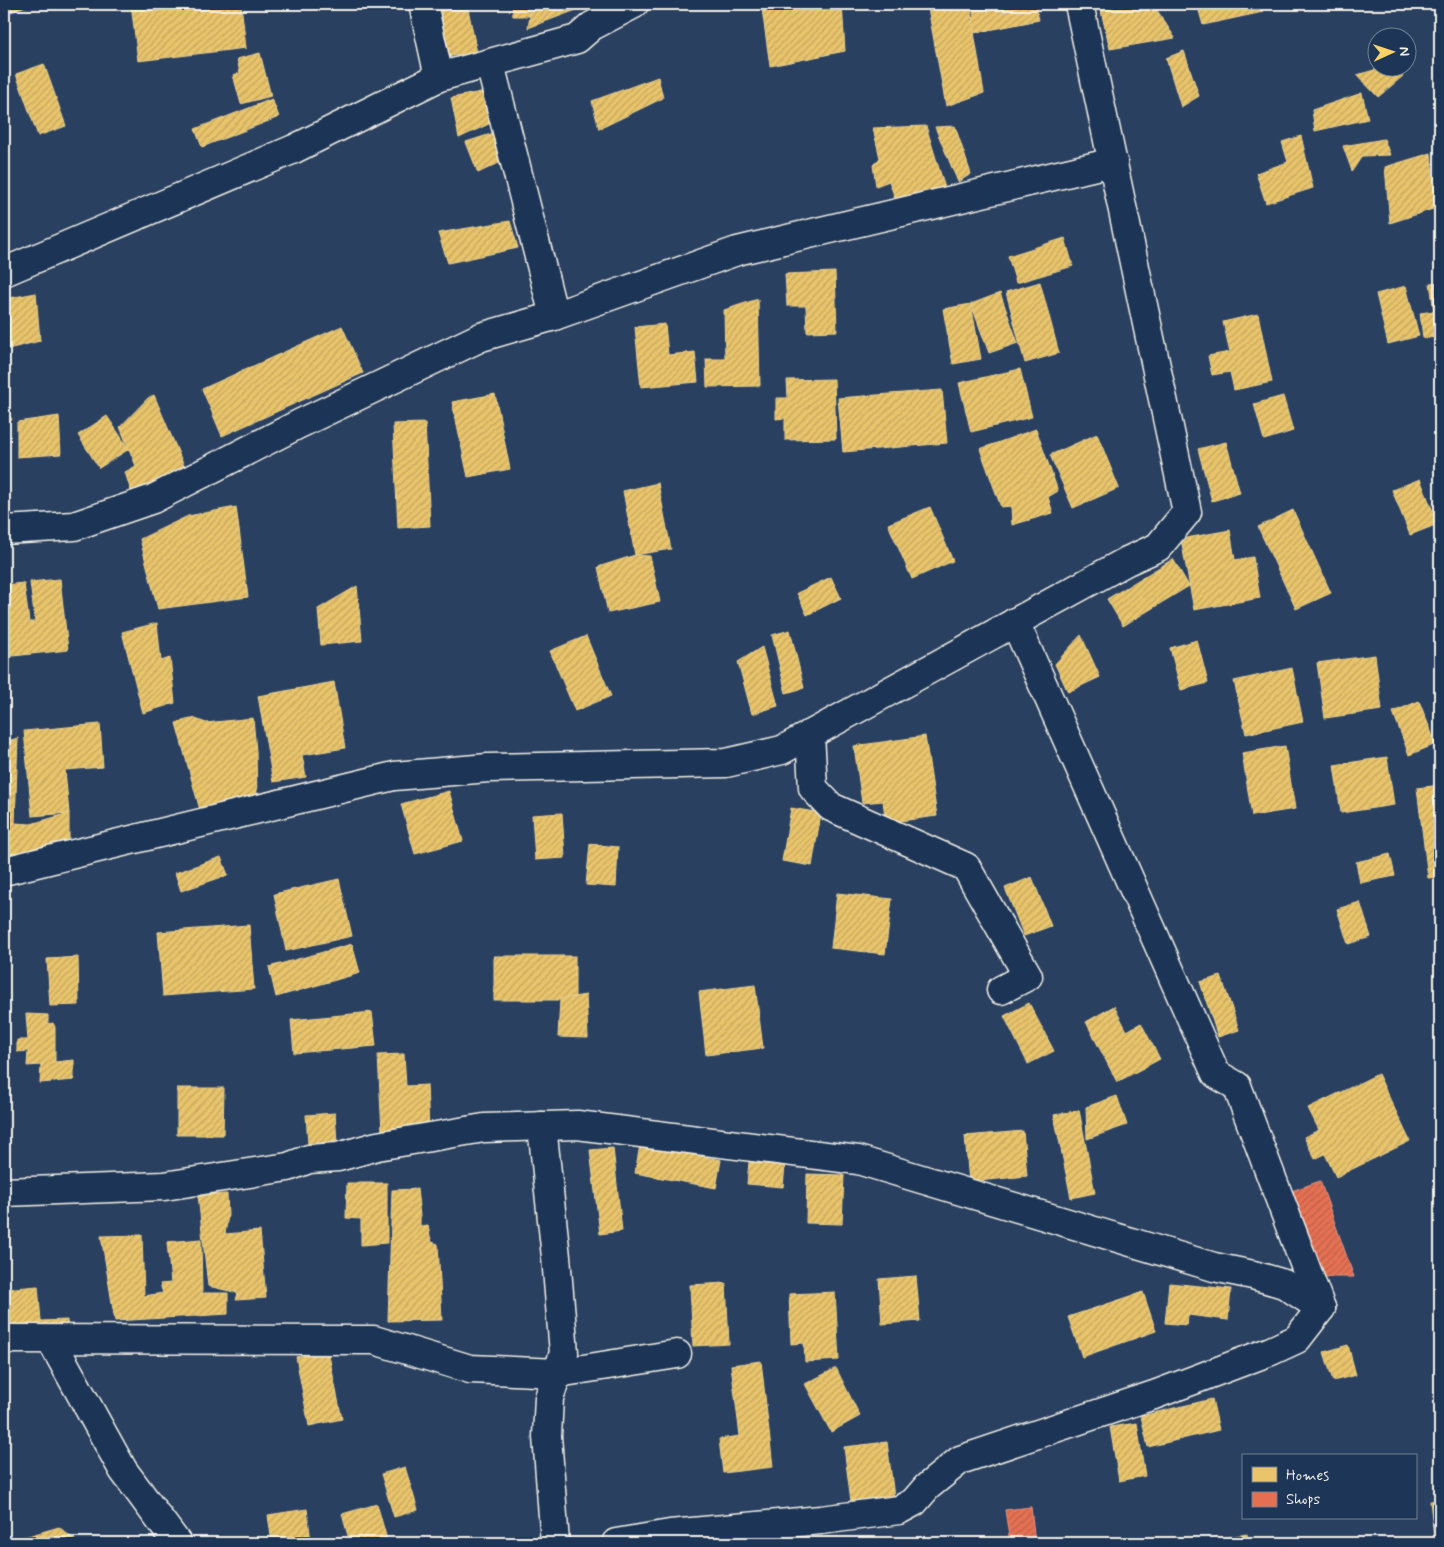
<svg xmlns="http://www.w3.org/2000/svg" width="1444" height="1547" font-family="Mynerve,sans-serif">
	<style>
		.homes { fill: url(#homes-hatch); stroke: #ecd290 }
		.shops { fill: url(#shops-hatch); stroke: #eb967e }
		.lines { fill: none; stroke-linecap: round; stroke-linejoin: round }
		.street-casing { stroke: #f4f1e8; stroke-width: 31 }
		.street { stroke: #1d3557; stroke-width: 28 }
	</style>
	<defs>
		<pattern id="homes-hatch" width="6" height="6" patternUnits="userSpaceOnUse" patternTransform="scale(1.25)"><rect width="6" height="6" fill="#e9c46a"/><path d="M-1 1l2-2M0 6l6-6M5 7l2-2" fill="none" stroke="#c1a561"/></pattern>
		<pattern id="shops-hatch" width="6" height="6" patternUnits="userSpaceOnUse" patternTransform="scale(1.25)"><rect width="6" height="6" fill="#e76f51"/><path d="M-1 1l2-2M0 6l6-6M5 7l2-2" fill="none" stroke="#b8634e"/></pattern>
	</defs>
	<rect width="100%" height="100%" fill="#2a4060"/>
	<filter id="ink" filterUnits="userSpaceOnUse"><feTurbulence type="fractalNoise" baseFrequency=".02" numOctaves="2"/><feDisplacementMap in="SourceGraphic" scale="10" xChannelSelector="R" yChannelSelector="G"/><feConvolveMatrix kernelMatrix="1 2 1 2 8 2 1 2 1" color-interpolation-filters="sRGB"/></filter>
	<g filter="url(#ink)">
		<!-- homes -->
		<g class="homes">
			<path d="M4,4H30L4,15Z"/>
			<path d="M131,4H241L246,48L138,61Z"/>
			<path d="M439,4H467L477,53L444,57Z"/>
			<path d="M512,4H528L530,16H513Z"/>
			<path d="M532,4H584V7L528,28Z"/>
			<path d="M798,4H842L845,51L770,66L762,9Z"/>
			<path d="M927,4H948L928,8Z"/>
			<path d="M993,4H1035L1039,20L974,33L973,8Z"/>
			<path d="M1113,4H1153L1175,38L1110,49L1100,7Z"/>
			<path d="M1197,4H1259L1263,12L1203,25Z"/>
			<path d="M928,8H973L971,14L984,93L946,106Z"/>
			<path d="M1184,51L1199,96L1181,107L1166,58Z"/>
			<path d="M260,53L271,96L241,104L233,75L240,73L237,59Z"/>
			<path d="M44,64L66,126L38,136L16,74Z"/>
			<path d="M1381,68H1401L1403,76L1378,97L1357,75Z"/>
			<path d="M658,77L663,98L599,129L592,101Z"/>
			<path d="M486,91L493,122L459,138L451,98Z"/>
			<path d="M1362,93L1368,119L1315,131L1312,110Z"/>
			<path d="M272,99L279,117L202,147L195,129Z"/>
			<path d="M926,126L945,188L896,201L889,181L876,186L873,165L880,158L873,128Z"/>
			<path d="M955,126L971,174L958,182L935,127Z"/>
			<path d="M494,133L499,163L478,173L466,142Z"/>
			<path d="M1301,136L1313,188L1266,203L1256,173L1288,162L1282,142Z"/>
			<path d="M1384,139L1390,155L1362,156L1352,171L1343,146Z"/>
			<path d="M1431,153L1436,208L1390,223L1385,167Z"/>
			<path d="M510,221L518,248L448,263L438,233Z"/>
			<path d="M1065,238L1073,266L1016,283L1008,256Z"/>
			<path d="M835,272L837,331L807,332L806,306H787L785,274Z"/>
			<path d="M1040,282L1059,353L1025,363L1006,292Z"/>
			<path d="M1440,282V337L1423,338L1420,313L1434,311L1430,283Z"/>
			<path d="M1406,286L1419,336L1388,344L1376,294Z"/>
			<path d="M36,293L40,341L4,350V299Z"/>
			<path d="M1000,293L1018,343L989,353L971,304Z"/>
			<path d="M758,299L760,386L707,387L706,359H725L724,310Z"/>
			<path d="M971,304L981,359L953,364L943,309Z"/>
			<path d="M1258,314L1272,382L1234,390L1230,372L1212,375L1208,356L1230,352L1223,322Z"/>
			<path d="M665,324L668,355L695,352L698,382L641,387L635,327Z"/>
			<path d="M342,326L363,373L222,436L202,389Z"/>
			<path d="M1020,369L1032,417L971,432L959,383Z"/>
			<path d="M834,379L836,439L785,440V418L776,419V398H788L787,380Z"/>
			<path d="M942,390L947,443L843,452L838,398Z"/>
			<path d="M495,394L510,469L468,477L452,402Z"/>
			<path d="M154,395L187,473L133,498L125,472L136,466L120,427L148,398Z"/>
			<path d="M1283,396L1293,431L1264,440L1254,404Z"/>
			<path d="M4,404L12,420L4,425Z"/>
			<path d="M59,416L61,454L17,457V422Z"/>
			<path d="M107,416L129,449L99,468L78,435Z"/>
			<path d="M425,423L430,526L398,528L393,424Z"/>
			<path d="M1036,429L1058,491L1048,497L1053,513L1012,525L1011,506L1001,507L980,449Z"/>
			<path d="M1097,434L1119,488L1073,508L1050,455Z"/>
			<path d="M1226,442L1240,493L1212,501L1198,449Z"/>
			<path d="M1420,479L1438,524L1410,535L1392,490Z"/>
			<path d="M658,483L671,549L635,555L623,491Z"/>
			<path d="M236,507L248,597L158,609L140,539L188,516Z"/>
			<path d="M930,507L953,561L912,579L888,524Z"/>
			<path d="M1293,510L1331,593L1296,609L1258,527Z"/>
			<path d="M1230,530L1235,560L1253,557L1260,598L1194,610L1181,539Z"/>
			<path d="M635,555L650,556L660,602L608,613L598,567Z"/>
			<path d="M1173,559L1189,586L1123,626L1107,599Z"/>
			<path d="M831,577L841,598L807,615L797,593Z"/>
			<path d="M60,579L68,650L4,657V585L24,583L29,622H35L30,582Z"/>
			<path d="M357,586L362,641L321,645L318,609Z"/>
			<path d="M157,623L161,661L170,658L175,703L143,713L122,632Z"/>
			<path d="M790,630L804,688L786,693L772,635Z"/>
			<path d="M1081,635L1100,677L1068,692L1055,664Z"/>
			<path d="M586,636L611,696L575,711L550,651Z"/>
			<path d="M1197,640L1208,683L1181,690L1170,648Z"/>
			<path d="M762,647L778,706L752,714L738,662Z"/>
			<path d="M1375,655L1382,710L1325,718L1317,663Z"/>
			<path d="M1292,668L1303,722L1246,734L1234,681Z"/>
			<path d="M334,682L345,748L302,755L306,777L273,782L258,696Z"/>
			<path d="M1419,701L1436,744L1409,755L1393,712Z"/>
			<path d="M193,718L206,723L253,718L256,751L257,798L200,810L176,723Z"/>
			<path d="M100,724L103,767L65,770L69,813L32,816L24,731Z"/>
			<path d="M925,736L937,816L886,823L883,801L862,803L854,746Z"/>
			<path d="M18,738L15,823L31,824L69,813V846L4,859V742Z"/>
			<path d="M1285,746L1295,809L1252,816L1242,753Z"/>
			<path d="M1387,757L1394,805L1341,813L1334,765Z"/>
			<path d="M1440,785V877L1428,878L1417,788Z"/>
			<path d="M449,791L463,841L415,854L401,804Z"/>
			<path d="M791,808L821,813L812,866L782,861Z"/>
			<path d="M562,813L565,858L535,860L532,815Z"/>
			<path d="M590,844L618,847L616,887L586,885Z"/>
			<path d="M1390,854L1395,876L1360,883L1356,862Z"/>
			<path d="M221,857L228,875L181,891L175,873Z"/>
			<path d="M1032,877L1051,926L1024,936L1005,888Z"/>
			<path d="M339,879L352,936L286,951L274,894Z"/>
			<path d="M837,893L892,899L885,954L831,948Z"/>
			<path d="M1360,902L1371,937L1348,944L1337,909Z"/>
			<path d="M249,925L254,989L163,996L158,932Z"/>
			<path d="M352,944L360,973L276,997L269,967Z"/>
			<rect x="494" y="956" width="81" height="44"/>
			<path d="M78,957L79,1005L50,1006L47,959Z"/>
			<path d="M1221,976L1239,1030L1218,1037L1200,982Z"/>
			<path d="M755,985L763,1048L706,1055L699,992Z"/>
			<path d="M586,995L588,1038L558,1037L560,999Z"/>
			<path d="M1029,1003L1054,1051L1028,1064L1004,1016Z"/>
			<path d="M1114,1006L1127,1031L1141,1023L1160,1059L1117,1082L1086,1022Z"/>
			<path d="M372,1012L376,1046L294,1053L291,1020Z"/>
			<path d="M26,1014L48,1015V1024L53,1023L55,1027V1062L74,1060V1080L40,1083L41,1065L27,1066L28,1051L17,1052V1040H28Z"/>
			<path d="M404,1054L406,1086L427,1085L429,1130L382,1132L378,1055Z"/>
			<path d="M1378,1074L1410,1141L1336,1177L1325,1154L1315,1159L1304,1137L1319,1130L1308,1108Z"/>
			<path d="M177,1088H224L223,1135H177Z"/>
			<path d="M1117,1096L1127,1125L1087,1139L1086,1107Z"/>
			<path d="M1079,1110L1095,1193L1071,1198L1054,1115Z"/>
			<path d="M335,1113L338,1157L309,1159L306,1115Z"/>
			<path d="M1023,1131L1027,1176L969,1182L965,1136Z"/>
			<path d="M640,1145L721,1160L716,1188L635,1173Z"/>
			<path d="M613,1148L622,1231L600,1234L590,1150Z"/>
			<path d="M749,1162L785,1165L783,1187L747,1184Z"/>
			<path d="M807,1174L844,1175L842,1224L806,1223Z"/>
			<path d="M347,1183H387V1243L361,1245V1219L346,1218Z"/>
			<path d="M417,1189L420,1216V1226L428,1225L430,1236L432,1242L438,1244L442,1320L388,1321L392,1190Z"/>
			<path d="M227,1194L228,1215L225,1234L260,1231L266,1298L236,1300L238,1293L208,1286L198,1195Z"/>
			<path d="M142,1235L144,1296L163,1293L160,1284L171,1283L167,1242L201,1239L202,1293H228V1314L115,1321L101,1236Z"/>
			<path d="M916,1276L920,1321L882,1324L879,1279Z"/>
			<path d="M726,1283L729,1344L693,1346L690,1285Z"/>
			<path d="M1169,1283L1231,1289L1228,1320L1188,1315L1187,1325L1165,1323Z"/>
			<path d="M38,1286L41,1321L67,1320L68,1332L4,1333V1289Z"/>
			<path d="M835,1292L839,1360L805,1362L804,1343L791,1344L789,1294Z"/>
			<path d="M1143,1292L1156,1331L1082,1357L1068,1317Z"/>
			<path d="M1348,1345L1356,1375L1333,1381L1324,1352Z"/>
			<path d="M328,1351L342,1419L309,1426L296,1357Z"/>
			<path d="M761,1361L773,1467L723,1473L719,1439L740,1436L731,1365Z"/>
			<path d="M836,1368L860,1416L831,1432L805,1384Z"/>
			<path d="M1212,1399L1219,1430L1148,1447L1141,1416Z"/>
			<path d="M1137,1423L1145,1476L1119,1481L1110,1427Z"/>
			<path d="M887,1442L894,1497L851,1502L844,1447Z"/>
			<path d="M405,1467L418,1510L394,1517L381,1474Z"/>
			<path d="M1440,1500V1536H1434L1430,1501Z"/>
			<path d="M377,1504L388,1543H350L342,1514Z"/>
			<path d="M307,1509L311,1542L272,1543L268,1515Z"/>
			<path d="M59,1527L78,1543H4Z"/>
			<path d="M1247,1534L1248,1543H1193Z"/>
		</g>
		<!-- shops -->
		<g class="shops">
			<path d="M1320,1181L1354,1277H1319L1289,1192Z"/>
			<path d="M1031,1507L1035,1543H1010L1005,1510Z"/>
		</g>
		<g class="lines">
			<!-- street casing -->
			<g class="street-casing">
				<g id="street">
					<path d="M423,4L439,77"/>
					<path d="M490,64L554,316"/>
					<path d="M4,272L294,149L439,77L577,39L592,26L634,4"/>
					<path d="M4,530L74,526L153,499L299,424L481,337L554,316L737,251L1113,162"/>
					<path d="M1015,622L1216,1074L1237,1086L1321,1308"/>
					<path d="M810,734L813,788L831,807L966,867L1028,976L1001,990"/>
					<path d="M4,871L394,776L488,768L726,763L782,750L1127,561L1158,547L1187,512L1079,4"/>
					<path d="M542,1126L556,1257L564,1353L549,1398L547,1436L555,1543"/>
					<path d="M4,1192L164,1186L288,1167L309,1159L338,1157L377,1146L484,1128L577,1125L858,1160L1214,1267L1253,1275L1284,1284L1321,1308"/>
					<path d="M4,1339L374,1340L470,1369L558,1373L677,1354"/>
					<path d="M51,1340L123,1470L177,1543"/>
					<path d="M616,1543L670,1534L821,1520L899,1510L914,1502L927,1487L960,1460L1154,1395L1271,1351L1297,1339L1321,1308"/>
				</g>
			</g>
			<!-- street -->
			<use href="#street" class="street"/>
		</g>
	</g>
	<!-- margin -->
	<rect width="1444" height="1547" fill="none" stroke="#1d3557" stroke-width="20"/>
	<rect x="10" y="10" width="1424" height="1527" fill="none" stroke="#f4f1e8" stroke-width="2" filter="url(#ink)"/>
	<!-- legend -->
	<rect x="1242" y="1454" width="175" height="65" fill="#1d3557" stroke="#738091"/>
	<rect x="1252" y="1467" width="25" height="15" fill="#e9c46a" stroke="#738091"/>
	<text x="1286" y="1480" font-size="15" fill="#f4f1e8">Homes</text>
	<rect x="1252" y="1492" width="25" height="15" fill="#e76f51" stroke="#738091"/>
	<text x="1286" y="1504" font-size="15" fill="#f4f1e8">Shops</text>
	<!-- north arrow -->
	<g transform="translate(1392 52) rotate(87)"><circle r="24" fill="#1d3557" stroke="#738091"/>
	<path d="M0-4L9 19L0 12L-9 19Z" fill="#ffd166"/>
	<text y="-8" font-size="14" font-weight="bold" text-anchor="middle" fill="#f4f1e8">N</text>
	</g>
</svg>
